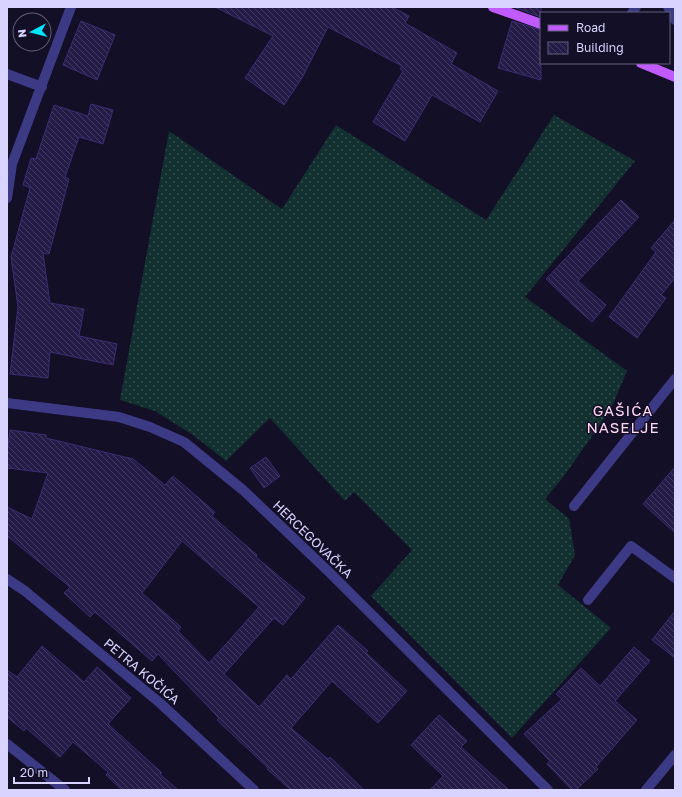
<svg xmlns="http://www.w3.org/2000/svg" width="682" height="797" font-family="'Golos Text',sans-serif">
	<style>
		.grass { fill: url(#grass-dots) }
		.building { fill: url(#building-back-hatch); stroke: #3b2d73; fill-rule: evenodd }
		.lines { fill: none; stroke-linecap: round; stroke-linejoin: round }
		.service { stroke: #3d3a85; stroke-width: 10 }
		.minor { stroke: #3d3a85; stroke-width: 10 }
		.tertiary { stroke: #3d3a85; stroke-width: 10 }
		.primary { stroke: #c25bff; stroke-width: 10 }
		.labels { text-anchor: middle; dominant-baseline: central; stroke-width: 3; stroke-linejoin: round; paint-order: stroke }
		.street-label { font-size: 13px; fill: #d9d4ff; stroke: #130f26 }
		.quarter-label { font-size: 15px; letter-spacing: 1px; fill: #ffd6f0; stroke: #130f26 }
	</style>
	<defs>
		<pattern id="grass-dots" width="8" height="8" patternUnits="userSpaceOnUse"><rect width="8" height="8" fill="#12302f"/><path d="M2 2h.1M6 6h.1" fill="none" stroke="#344d4e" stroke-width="1.8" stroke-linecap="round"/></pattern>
		<pattern id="building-back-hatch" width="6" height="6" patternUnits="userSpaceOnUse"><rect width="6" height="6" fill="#241b47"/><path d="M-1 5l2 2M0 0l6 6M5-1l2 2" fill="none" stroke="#433b63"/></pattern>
	</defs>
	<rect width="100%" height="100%" fill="#130f26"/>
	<!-- grass -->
	<path class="grass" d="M554,115L635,161L525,297L627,371L611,409L564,476L545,499L569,519L575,555L558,585L611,628L512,738L371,596L412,550L354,492L345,501L270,418L226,461L193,435L155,411L120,400L169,131L282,209L336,125L486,220Z"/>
	<!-- building -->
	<g class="building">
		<path d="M215,7H392L409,16L405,23L457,53L451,64L498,91L480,122L432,95L405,141L373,122L403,71L400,69L402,66L328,27L302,78L284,105L245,78L273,36Z"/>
		<path d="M517,7H541V17L516,8Z"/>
		<path d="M81,21L115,35L97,80L63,65Z"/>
		<path d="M512,21L541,30V80L498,68Z"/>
		<path d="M91,104L113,110L103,144L79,137L65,177L69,179L49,254L43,253L50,303L84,309L79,336L117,344L113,365L50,352L48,378L10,374L18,307L11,257L30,188L23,185L31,158L36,159L54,105L88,116Z"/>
		<path d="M621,200L639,217L578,281L606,305L592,322L574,306L546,279Z"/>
		<path d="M675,220V278L661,295L666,298L637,338L609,317L656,252L651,248Z"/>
		<path d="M10,430L46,435V438L133,459L165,485L173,476L215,512L212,516L257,555L256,557L305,598L283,625L274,618L224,674L259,707L287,675L291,679L338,625L368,651L366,653L407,691L378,723L332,681L291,728L328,759L330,757L364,790H291L267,769L268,768L217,720L219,718L158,654L152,661L95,612L90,617L64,593L70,587L7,536V507L32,519L48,473L7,468V454ZM182,541L259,607L209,663L178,631L181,627L142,593Z"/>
		<path d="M266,457L280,476L264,488L250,468Z"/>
		<path d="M675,467V533L643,504Z"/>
		<path d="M675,611V658L652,640Z"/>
		<path d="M42,646L84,682L97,667L131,698L108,724L162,773L160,774L178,790H122L106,775L108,772L73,742L60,757L26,728L24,731L7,717V670L17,677Z"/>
		<path d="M634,647L650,661L615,701L637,720L596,767L598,769L576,790H572L547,764L550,761L524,734L562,699L556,694L581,668L600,686Z"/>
		<path d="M439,715L467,741L461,747L509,790H430L443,776L411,745Z"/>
	</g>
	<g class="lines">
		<!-- service -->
		<g class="service">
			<path d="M574,506L675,379"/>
			<path d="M588,600L631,546L675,578"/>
		</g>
		<!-- minor -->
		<g class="minor">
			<path d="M7,74L42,87"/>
			<path d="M7,198L12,164L71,7"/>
			<path d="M7,403L119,417L150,427L184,442L243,490L328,571L548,790"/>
			<path d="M7,579L25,591L160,703L254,790"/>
			<path d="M7,744L65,790"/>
			<path d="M646,790L675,755"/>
		</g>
		<!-- tertiary -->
		<g class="tertiary">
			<path d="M668,7L675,20"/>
			<path d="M632,13L636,7"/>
		</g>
		<!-- primary -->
		<g class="primary">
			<path d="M493,7L541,24"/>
			<path d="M641,63L675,77"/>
		</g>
	</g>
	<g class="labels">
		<!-- street labels -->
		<g class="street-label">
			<text transform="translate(313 539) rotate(44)">HERCEGOVAČKA</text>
			<text transform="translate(142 671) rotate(40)">PETRA KOČIĆA</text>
		</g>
		<!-- quarter labels -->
		<g class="quarter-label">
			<text x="623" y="410">GAŠIĆA<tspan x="623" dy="17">NASELJE</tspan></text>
		</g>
	</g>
	<!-- border -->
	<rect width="682" height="797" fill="none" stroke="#d9d4ff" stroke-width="16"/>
	<!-- legend -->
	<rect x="540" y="12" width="130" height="52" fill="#130f26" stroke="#625e7d"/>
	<rect x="548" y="25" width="20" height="6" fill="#c25bff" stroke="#625e7d"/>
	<text x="576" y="32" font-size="12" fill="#d9d4ff">Road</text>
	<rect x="548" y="42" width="20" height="12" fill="url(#building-back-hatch)" stroke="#625e7d"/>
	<text x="576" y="52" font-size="12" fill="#d9d4ff">Building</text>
	<!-- north arrow -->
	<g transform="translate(32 32) rotate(263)"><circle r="19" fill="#130f26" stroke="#625e7d"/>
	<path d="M0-3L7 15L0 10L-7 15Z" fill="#00e5ff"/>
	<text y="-6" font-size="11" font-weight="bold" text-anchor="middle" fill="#d9d4ff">N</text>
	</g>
	<!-- scale -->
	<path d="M14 777v6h75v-6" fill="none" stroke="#d9d4ff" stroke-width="2"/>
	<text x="20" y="777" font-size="12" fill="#d9d4ff" stroke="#130f26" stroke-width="3" paint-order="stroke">20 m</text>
</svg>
